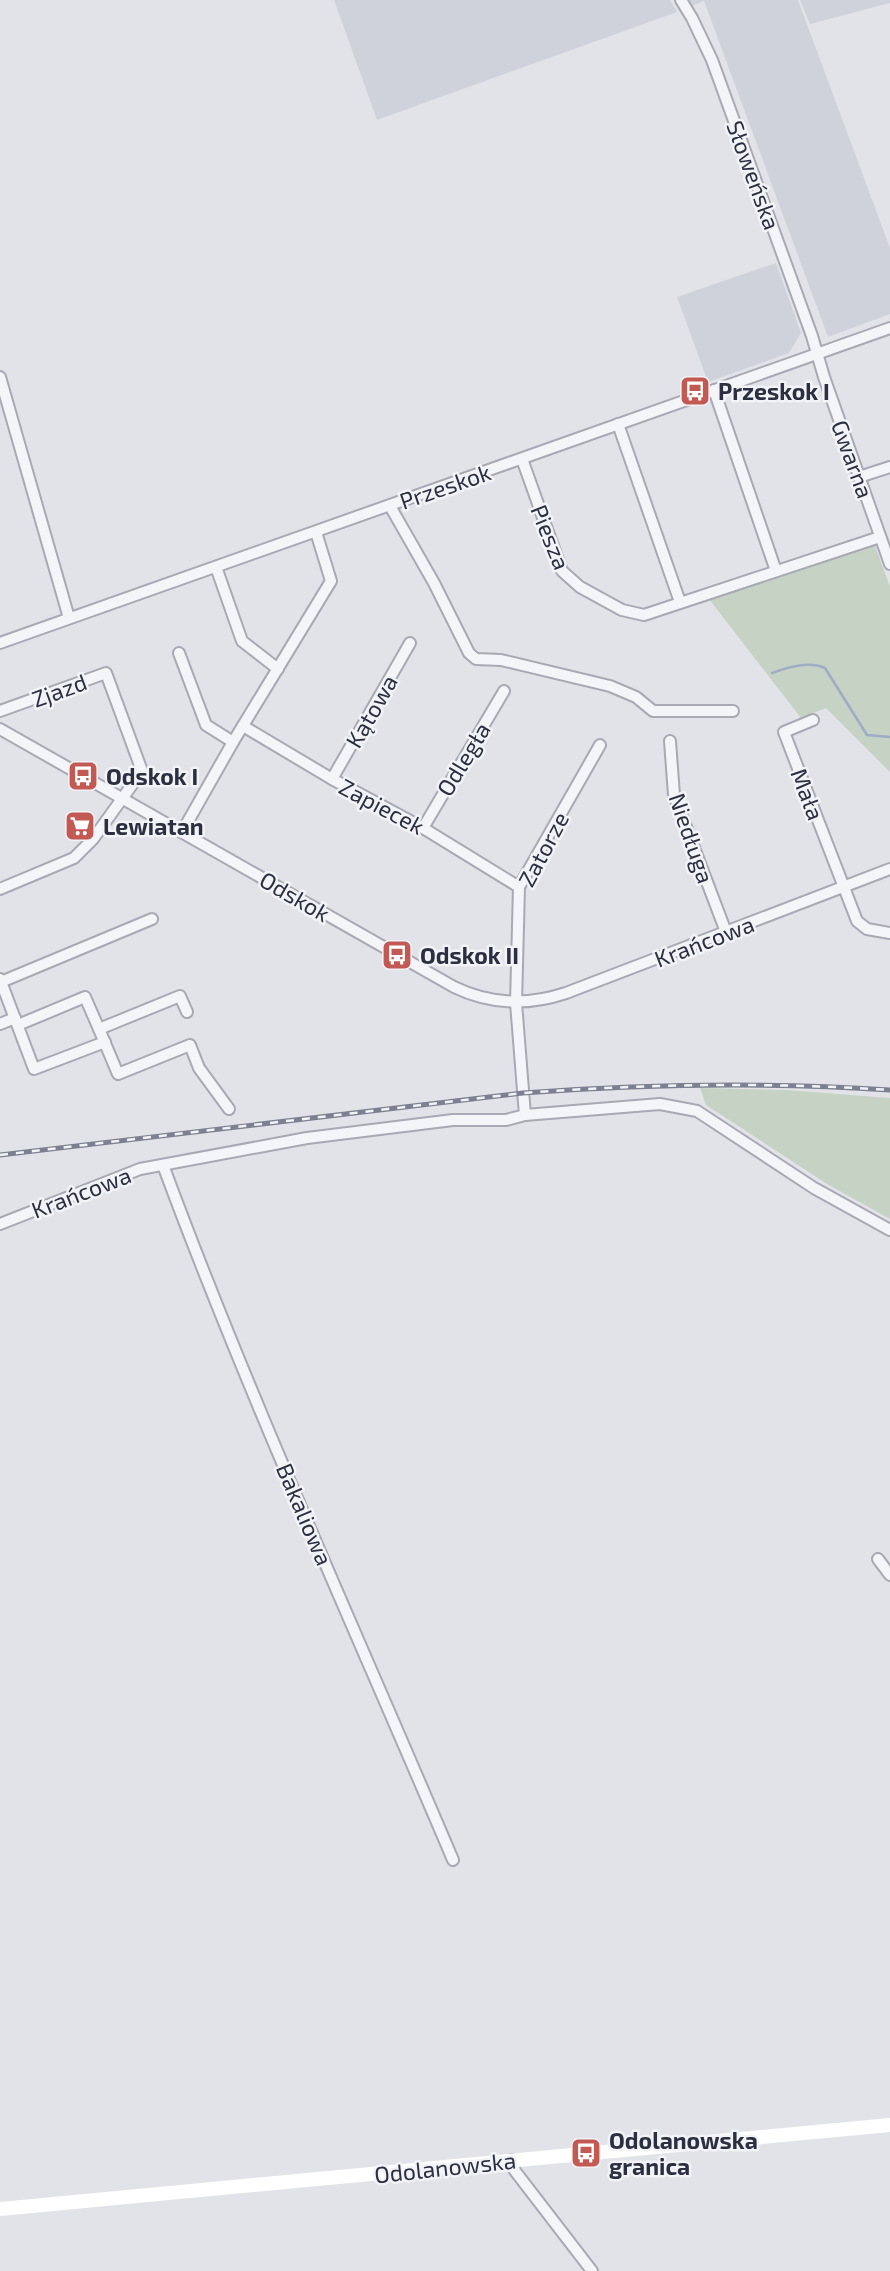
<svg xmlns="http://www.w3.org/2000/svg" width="890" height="2271" font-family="'Exo 2',sans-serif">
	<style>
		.built { fill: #d0d2db }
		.green { fill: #c5d2c4 }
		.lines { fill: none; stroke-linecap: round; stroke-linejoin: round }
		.stream { stroke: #a0abc6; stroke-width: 2.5 }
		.street-casing { stroke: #a8a9b3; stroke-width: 14 }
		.street { stroke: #f4f5f8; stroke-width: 10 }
		.secondary { stroke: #fff; stroke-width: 14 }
		.rail-casing { stroke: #7d8091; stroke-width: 5 }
		.rail { stroke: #f1f3f7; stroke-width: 2.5; stroke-dasharray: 8; stroke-linecap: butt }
		.labels { text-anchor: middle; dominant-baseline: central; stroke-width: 5; stroke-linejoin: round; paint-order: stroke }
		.street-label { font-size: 23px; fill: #2c2f40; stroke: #f1f3f7 }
		.poi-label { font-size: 23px; font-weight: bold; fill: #2c2f40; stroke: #f1f3f7; text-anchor: start }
	</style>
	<rect width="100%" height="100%" fill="#e2e3e9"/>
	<!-- built -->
	<g class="built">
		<path d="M334,0H670L677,12L377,120Z"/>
		<path d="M688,0H798L890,248V314L828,337L704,1L692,6Z"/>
		<path d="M800,0H890V3L810,24Z"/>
		<path d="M776,263L801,333L789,353L708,382L677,297Z"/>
	</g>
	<!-- green -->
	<g class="green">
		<path d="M874,543L890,587V772L826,708L801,718L709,599Z"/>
		<path d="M700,1088L787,1090L890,1098V1219L827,1184L706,1105Z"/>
	</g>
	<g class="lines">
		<!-- stream -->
		<path class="stream" d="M772,673C789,667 808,661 825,668L867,735L890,737"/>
		<!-- street casing -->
		<g class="street-casing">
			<g id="street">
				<path d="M681,0L692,18L712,60L812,336L824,377L890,564"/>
				<path d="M0,377L69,618"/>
				<path d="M714,390L776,571"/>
				<path d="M618,424L680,602"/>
				<path d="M522,459L562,571L580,587L622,610L644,615L880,537"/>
				<path d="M859,477L890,467"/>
				<path d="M390,506L434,583L469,653L476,659L501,660L610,686L636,697L653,711H733"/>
				<path d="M216,567L242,641L278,669"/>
				<path d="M0,643L890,328"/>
				<path d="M179,653L206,725L233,742"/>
				<path d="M0,711L106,673L142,771L93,839L74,858L0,889"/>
				<path d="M813,720L784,732L857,921L867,929L890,933"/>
				<path d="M243,726L332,779L423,828L519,887"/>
				<path d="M0,729L454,987C491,1005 527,1006 566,993L890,869"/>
				<path d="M670,741L674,795L726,932"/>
				<path d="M332,779L410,643"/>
				<path d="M423,828L504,691"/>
				<path d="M182,832L233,742L331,581L316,532"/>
				<path d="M0,979L34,1069L105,1042"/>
				<path d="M1,982L152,919"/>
				<path d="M0,1024L15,1018"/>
				<path d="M18,1025L85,997L99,1029L180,996L187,1012"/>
				<path d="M99,1029L118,1074L190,1045L199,1068L229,1109"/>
				<path d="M525,1115L516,1003L519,887L600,745"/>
				<path d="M163,1165C250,1400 355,1629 453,1860"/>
				<path d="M0,1224L140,1169L307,1138L453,1120H506L525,1115L660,1104L697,1111L814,1188L890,1230"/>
				<path d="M878,1559L890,1575"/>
				<path d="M512,2160L515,2171L592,2271"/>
			</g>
		</g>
		<!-- street -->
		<use href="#street" class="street"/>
		<!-- secondary -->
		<path class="secondary" d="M0,2209L890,2125"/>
		<!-- rail casing -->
		<g class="rail-casing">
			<path id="rail" d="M0,1155L523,1093C646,1084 767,1082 890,1090"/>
		</g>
		<!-- rail -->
		<use href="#rail" class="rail"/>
	</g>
	<!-- icons -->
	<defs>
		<g id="bus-square" transform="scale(1.575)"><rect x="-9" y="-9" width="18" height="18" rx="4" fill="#c25953" stroke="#f1f3f7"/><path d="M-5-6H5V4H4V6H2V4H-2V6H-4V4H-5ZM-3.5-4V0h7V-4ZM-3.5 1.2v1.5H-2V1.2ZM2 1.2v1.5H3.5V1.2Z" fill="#fff"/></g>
		<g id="supermarket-square" transform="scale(1.575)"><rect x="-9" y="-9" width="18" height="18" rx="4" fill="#c25953" stroke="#f1f3f7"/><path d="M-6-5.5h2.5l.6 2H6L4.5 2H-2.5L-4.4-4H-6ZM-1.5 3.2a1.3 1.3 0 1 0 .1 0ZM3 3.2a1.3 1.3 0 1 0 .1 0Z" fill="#fff"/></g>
	</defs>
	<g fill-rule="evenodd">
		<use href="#bus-square" x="695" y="391"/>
		<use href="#bus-square" x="83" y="776"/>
		<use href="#supermarket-square" x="80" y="826"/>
		<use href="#bus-square" x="397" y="955"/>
		<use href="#bus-square" x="586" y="2153"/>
	</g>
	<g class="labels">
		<!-- street labels -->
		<g class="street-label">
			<text transform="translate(754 175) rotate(70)">Słoweńska</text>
			<text transform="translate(853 459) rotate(70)">Gwarna</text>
			<text transform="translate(445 486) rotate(-19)">Przeskok</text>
			<text transform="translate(551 537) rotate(68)">Piesza</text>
			<text transform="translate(59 690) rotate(-20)">Zjazd</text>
			<text transform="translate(371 711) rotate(-60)">Kątowa</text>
			<text transform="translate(463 759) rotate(-59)">Odległa</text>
			<text transform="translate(808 794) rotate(69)">Mała</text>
			<text transform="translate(382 806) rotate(28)">Zapiecek</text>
			<text transform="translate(692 838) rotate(71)">Niedługa</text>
			<text transform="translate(543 849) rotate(-62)">Zatorze</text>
			<text transform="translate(295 896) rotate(30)">Odskok</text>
			<text transform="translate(704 941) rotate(-21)">Krańcowa</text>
			<text transform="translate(81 1192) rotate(-21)">Krańcowa</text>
			<text transform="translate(305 1514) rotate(67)">Bakaliowa</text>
			<text transform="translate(445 2167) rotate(-6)">Odolanowska</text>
		</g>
		<!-- poi labels -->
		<g class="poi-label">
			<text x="718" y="391">Przeskok I</text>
			<text x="106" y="776">Odskok I</text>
			<text x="103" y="826">Lewiatan</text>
			<text x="420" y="955">Odskok II</text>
			<text x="609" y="2140">Odolanowska<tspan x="609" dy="26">granica</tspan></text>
		</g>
	</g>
</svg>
